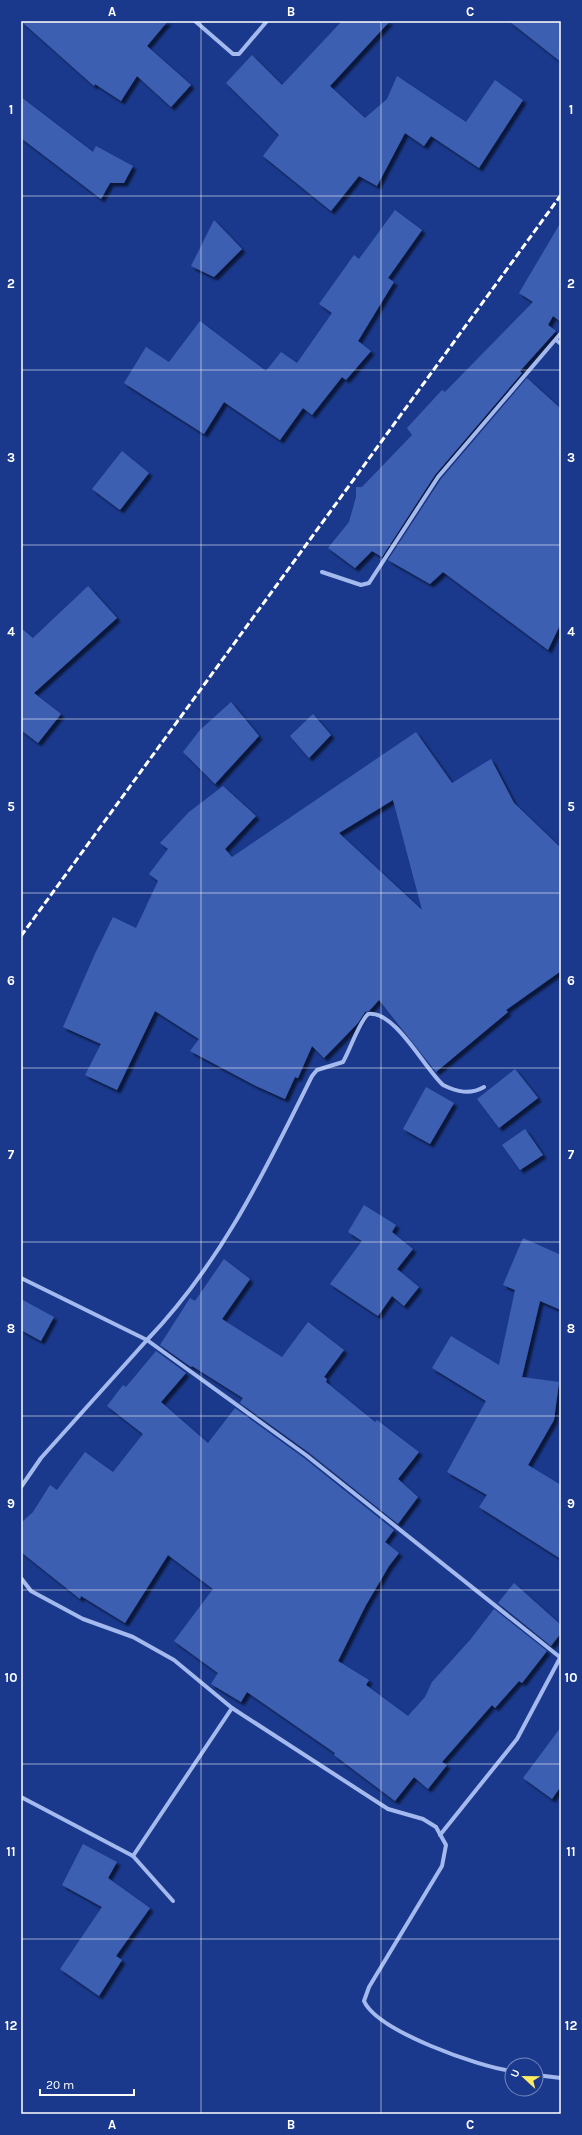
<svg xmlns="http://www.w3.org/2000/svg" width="582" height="2135" font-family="Karla,sans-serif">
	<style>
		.building { fill: #3e5fb2; fill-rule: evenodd; filter: url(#shadow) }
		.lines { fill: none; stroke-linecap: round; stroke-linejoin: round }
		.street { stroke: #a4baee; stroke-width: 4 }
		.rail { stroke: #fff; stroke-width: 3; stroke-dasharray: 7 3; stroke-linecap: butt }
		.grid { fill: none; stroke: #fff; stroke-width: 1; stroke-opacity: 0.55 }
		.neatline { fill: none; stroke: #fff; stroke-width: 1.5 }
		.grid-label { font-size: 13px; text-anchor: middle; font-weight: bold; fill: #fff }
	</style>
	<defs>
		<filter id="shadow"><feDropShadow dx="3.5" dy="3.5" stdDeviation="1" flood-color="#0009"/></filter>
	</defs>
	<rect width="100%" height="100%" fill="#1a398c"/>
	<!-- building -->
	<g class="building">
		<path d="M21,21H168L147,46L191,85L171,107L137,76L121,101L95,84L94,86Z"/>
		<path d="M342,21H390L330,86L365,118L387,99L397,76L466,122L495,80L523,100L479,168L431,136L424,146L405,133L377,186L359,176L331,211L263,156L279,135L226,83L252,55L282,85Z"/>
		<path d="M509,21H561V62Z"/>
		<path d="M21,97L93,152L96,146L133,166L124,183H110L101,199L21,138Z"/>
		<path d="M395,210L422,230L388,278L394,282L358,341L371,351L346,380L342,377L312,415L303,408L280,440L224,402L204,434L124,383L146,347L169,362L200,321L266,371L281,352L297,363L332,313L319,304L354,255L359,259Z"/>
		<path d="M214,220L242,249L214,277L191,266Z"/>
		<path d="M561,222V322L553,316L548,325L556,331L520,371L522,373L435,475L382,557L372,551L355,568L328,548L349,522L356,497V487H362L412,435L407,428L442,390L445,392L533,302L519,293Z"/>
		<path d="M527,378L561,409V623L548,650L443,572L430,584L388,560L441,479Z"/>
		<path d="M122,451L149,473L120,510L92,489Z"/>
		<path d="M88,586L117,618L34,693L61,714L38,743L21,730V628L33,638Z"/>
		<path d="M231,702L259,736L215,784L183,752L200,730Z"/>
		<path d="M313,714L331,735L309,758L290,736Z"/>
		<path d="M416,732L452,783L491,759L514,803L561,848V971L506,1010L508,1012L436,1072L379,1000L369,1011L365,1012L358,1023L324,1058L312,1046L298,1078L295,1077L285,1099L256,1086L190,1051L199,1039L155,1011L117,1090L85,1075L101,1044L63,1027L94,956L113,917L136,928L158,881L149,874L168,849L160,843L189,812L223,786L256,816L225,849L232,857ZM393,800L422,910L339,833Z"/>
		<path d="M515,1069L538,1098L499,1128L477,1099Z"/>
		<path d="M426,1087L454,1103L430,1144L403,1129Z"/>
		<path d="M525,1129L543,1155L520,1170L502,1145Z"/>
		<path d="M364,1205L396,1225L392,1232L413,1249L397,1269L419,1287L404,1306L392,1296L378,1316L330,1284L362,1241L348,1232Z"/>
		<path d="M523,1238L561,1255V1310L540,1301L522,1377L559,1382L554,1420L528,1465L561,1485V1559L479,1507L487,1495L447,1472L486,1401L432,1368L451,1336L499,1365L515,1290L503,1285Z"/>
		<path d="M224,1259L250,1279L222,1319L282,1357L308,1322L344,1350L324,1377L327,1379L326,1382L375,1422L377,1420L419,1452L398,1479L418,1497L398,1524L308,1452L240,1403L243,1398L192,1366L191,1367L160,1345L190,1298L195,1301Z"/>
		<path d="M21,1299L54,1317L41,1341L21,1330Z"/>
		<path d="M156,1351L186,1373L161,1402L208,1443L235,1408L304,1458L394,1530L385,1542L399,1553L389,1566L366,1605L338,1661L369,1680L366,1685L408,1716L425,1697L432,1682L470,1640L494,1609L547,1651L522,1683L519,1681L495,1708L492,1705L442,1762L447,1765L428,1789L414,1777L395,1801L334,1755L335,1753L247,1692L241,1702L211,1684L218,1673L174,1641L213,1589L168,1555L125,1623L81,1596L80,1599L21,1552V1523L33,1512L50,1485L57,1490L85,1452L113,1472L143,1434L107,1406L123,1385L126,1387Z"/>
		<path d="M514,1583L561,1625V1633L551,1646L498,1603Z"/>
		<path d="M561,1727V1786L552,1799L523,1778Z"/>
		<path d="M83,1844L117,1862L108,1878L150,1908L116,1956L122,1960L99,1996L60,1969L102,1907L62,1885Z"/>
	</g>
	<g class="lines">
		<!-- street -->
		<g class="street">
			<path d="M195,21L233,54H239L267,21"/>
			<path d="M556,340L561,344"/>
			<path d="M322,572L361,585L369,583L438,477L561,333"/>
			<path d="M484,1087C470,1095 457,1092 443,1085C424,1068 395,1010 368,1014C358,1024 351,1048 343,1062L317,1070L312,1076C265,1171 221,1263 147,1340L306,1455L561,1658"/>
			<path d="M21,1278L147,1340L41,1458L21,1487"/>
			<path d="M21,1578L31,1591L83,1619L133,1637L174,1660L232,1708L388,1809L423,1819L436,1827L446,1845L442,1866L369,1987L364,2001C377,2031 479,2067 512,2071"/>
			<path d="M21,1797L133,1856L173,1901"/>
			<path d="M440,1835L517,1739L560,1658"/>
			<path d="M133,1856L232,1708"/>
			<path d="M536,2075L561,2078"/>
		</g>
		<!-- rail -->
		<path class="rail" d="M21,936L561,195"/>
	</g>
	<!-- grid -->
	<path class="grid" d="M201,21V2114M381,21V2114M21,196H561M21,370H561M21,545H561M21,719H561M21,893H561M21,1068H561M21,1242H561M21,1416H561M21,1590H561M21,1764H561M21,1939H561"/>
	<!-- border -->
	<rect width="582" height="2135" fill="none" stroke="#1a398c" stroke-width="44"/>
	<!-- north arrow -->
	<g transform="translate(524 2077) rotate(292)"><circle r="19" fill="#1a398c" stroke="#7688ba"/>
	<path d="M0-3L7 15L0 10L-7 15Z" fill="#ffeb61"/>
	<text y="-6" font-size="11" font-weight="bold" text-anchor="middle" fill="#ffffff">U</text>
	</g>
	<!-- scale -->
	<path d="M40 2089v6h94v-6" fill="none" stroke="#ffffff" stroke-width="2"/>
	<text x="46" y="2089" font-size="12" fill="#ffffff" stroke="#1a398c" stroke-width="3" paint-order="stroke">20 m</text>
	<rect x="22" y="22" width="538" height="2091" class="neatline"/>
	<g class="grid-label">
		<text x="112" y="16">A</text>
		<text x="291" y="16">B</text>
		<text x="470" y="16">C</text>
		<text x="11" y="114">1</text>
		<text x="571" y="114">1</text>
		<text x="11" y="288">2</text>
		<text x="571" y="288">2</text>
		<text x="11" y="462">3</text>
		<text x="571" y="462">3</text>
		<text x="11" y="636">4</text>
		<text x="571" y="636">4</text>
		<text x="11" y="811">5</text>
		<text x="571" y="811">5</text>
		<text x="11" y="985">6</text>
		<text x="571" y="985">6</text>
		<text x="11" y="1159">7</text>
		<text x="571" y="1159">7</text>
		<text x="11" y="1333">8</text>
		<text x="571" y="1333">8</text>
		<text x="11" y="1508">9</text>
		<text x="571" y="1508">9</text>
		<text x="11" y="1682">10</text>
		<text x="571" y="1682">10</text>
		<text x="11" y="1856">11</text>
		<text x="571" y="1856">11</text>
		<text x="11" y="2030">12</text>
		<text x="571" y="2030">12</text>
		<text x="112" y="2129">A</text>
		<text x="291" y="2129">B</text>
		<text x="470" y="2129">C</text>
	</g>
</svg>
